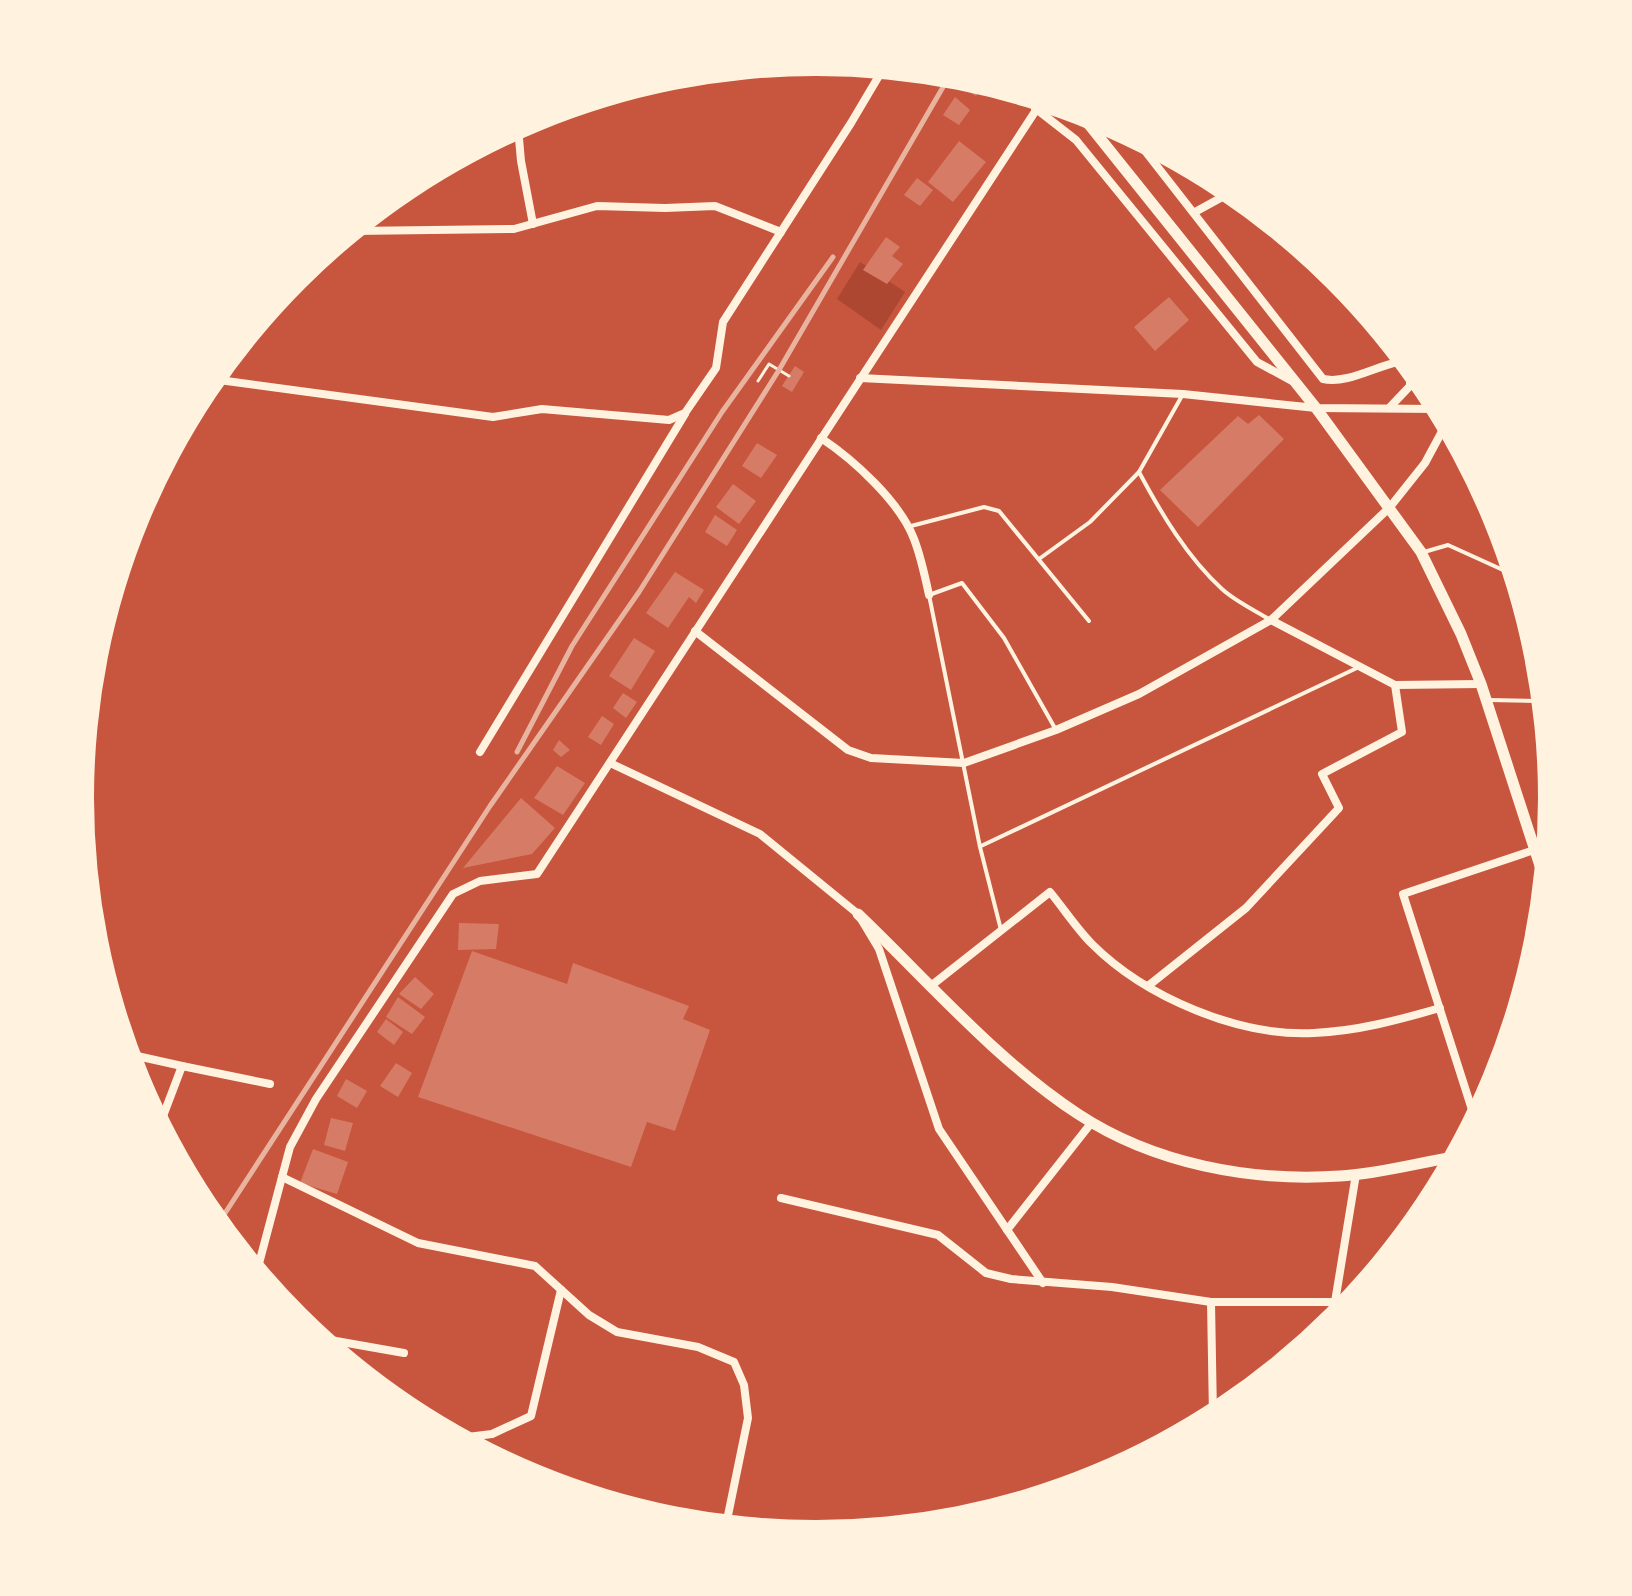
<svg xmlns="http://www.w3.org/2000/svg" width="1632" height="1596" font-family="'Nunito Sans',sans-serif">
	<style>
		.green { fill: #ae4732 }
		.building { fill: #d67c66 }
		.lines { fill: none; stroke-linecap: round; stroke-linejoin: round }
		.path { stroke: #fff3e0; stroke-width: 3 }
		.service { stroke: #fff3e0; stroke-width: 4 }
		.minor { stroke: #fff3e0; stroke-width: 8 }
		.tertiary { stroke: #fff3e0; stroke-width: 11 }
		.rail { stroke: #e9b49f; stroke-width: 5 }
	</style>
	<rect width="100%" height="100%" fill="#c8553d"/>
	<!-- green -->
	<path class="green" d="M860,262L905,292L881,330L837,299Z"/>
	<!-- building -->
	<g class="building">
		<path d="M966,78L984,84L976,96L960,87Z"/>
		<path d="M955,97L970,110L959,125L943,115Z"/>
		<path d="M959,141L986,162L953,202L928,182Z"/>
		<path d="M917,178L933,190L920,206L904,195Z"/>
		<path d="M886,237L900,247L892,256L903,264L887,284L863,270Z"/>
		<path d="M1169,297L1189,320L1155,351L1134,327Z"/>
		<path d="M795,366L804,372L792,392L782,386Z"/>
		<path d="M1259,415L1284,439L1198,527L1160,490L1238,416L1248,424Z"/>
		<path d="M757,443L777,455L761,478L742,466Z"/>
		<path d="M733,484L756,501L739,524L716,507Z"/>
		<path d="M715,515L737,530L727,546L705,532Z"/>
		<path d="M675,572L704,590L696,603L689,597L668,628L646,613Z"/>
		<path d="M634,638L655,651L631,690L609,676Z"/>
		<path d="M623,693L637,702L626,718L613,708Z"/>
		<path d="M602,716L614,724L601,745L588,737Z"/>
		<path d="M559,740L570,750L561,757L553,750Z"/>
		<path d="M557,766L585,783L563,815L534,798Z"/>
		<path d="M521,798L555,828L532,854L463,868Z"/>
		<path d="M459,923L499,924L496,949L458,950Z"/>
		<path d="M472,951L567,984L573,963L689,1006L683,1019L710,1030L675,1131L647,1122L631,1167L418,1097Z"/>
		<path d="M415,977L434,994L421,1009L399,994Z"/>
		<path d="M398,997L425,1017L412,1034L386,1017Z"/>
		<path d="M386,1019L403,1032L394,1045L377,1032Z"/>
		<path d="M396,1063L412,1073L398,1097L380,1086Z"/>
		<path d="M346,1079L367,1091L357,1108L337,1096Z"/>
		<path d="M331,1118L353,1123L345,1151L324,1145Z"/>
		<path d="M313,1149L348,1162L337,1194L300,1183Z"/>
	</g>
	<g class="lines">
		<!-- path -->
		<path class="path" d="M758,381L769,364L789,376"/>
		<!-- service -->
		<g class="service">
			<path d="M1183,394L1139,472C1161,513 1187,557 1222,589C1235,601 1254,610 1269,619"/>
			<path d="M911,526L984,507L999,511L1089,621"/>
			<path d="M1424,552L1448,545L1514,575"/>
			<path d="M1039,559L1090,522L1139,472"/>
			<path d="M1489,700L1542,701"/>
			<path d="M981,846L1359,667"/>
			<path d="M1001,930L980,847L929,595L962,583L1004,638L1056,730"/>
		</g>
		<!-- minor -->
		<g class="minor">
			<path d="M1035,108L1076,140L1257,362L1292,381"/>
			<path d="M518,127L521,161L533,224"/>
			<path d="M1135,138L1323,379C1347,384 1374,367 1398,362L1410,372V386L1390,407"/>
			<path d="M1195,212L1226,195L1238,196"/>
			<path d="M353,231L514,229L597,206L665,208L715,206L781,232"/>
			<path d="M215,376L219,380L493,417L542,409L669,420L685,413L716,368L723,322L851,123L883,69"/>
			<path d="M860,378L1183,394L1316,408L1438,409"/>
			<path d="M821,438C854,460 900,502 914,539C921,557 925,576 929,595"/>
			<path d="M1271,620L1395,685L1481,684"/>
			<path d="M695,631L848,750L871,758L964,763L1056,730L1139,694L1271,620L1390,507L1425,463L1446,424"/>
			<path d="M480,752L685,414"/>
			<path d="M610,763L760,834L858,914L879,949L939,1129L1043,1283"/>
			<path d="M932,985L1050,892C1064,909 1077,929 1092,944C1145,997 1239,1037 1314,1033C1358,1031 1398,1020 1440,1008"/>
			<path d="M1148,986L1246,908L1339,808L1322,774L1402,732L1395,685"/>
			<path d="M128,1054L182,1066L160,1124"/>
			<path d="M182,1066L270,1084"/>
			<path d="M1475,1119L1403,894L1534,850"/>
			<path d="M282,1177L418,1243L535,1266L589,1315L617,1332L698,1347L734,1362L744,1385L748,1418L726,1525"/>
			<path d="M781,1198L938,1235L986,1273L1011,1279L1112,1287L1211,1302H1350"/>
			<path d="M1007,1230L1092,1122"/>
			<path d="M257,1271L290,1147L316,1099L453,894L480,881L537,874L1042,101"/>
			<path d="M1211,1302L1213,1416"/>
			<path d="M1335,1302L1356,1174"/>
			<path d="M319,1338L404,1353"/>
			<path d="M418,1416L426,1415L455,1436"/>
			<path d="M459,1438L492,1434L531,1416L561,1290"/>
		</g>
		<!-- tertiary -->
		<g class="tertiary">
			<path d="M1079,112L1316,408L1421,552L1461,634L1481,684L1544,878"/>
			<path d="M858,914C929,982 996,1060 1078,1114C1154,1164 1251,1182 1340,1176C1378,1174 1417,1163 1454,1157"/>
		</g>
		<!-- rail -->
		<g class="rail">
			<path d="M517,752L572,646L722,412L833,257"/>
			<path d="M218,1224L490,806L639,592L779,370L950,75"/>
		</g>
	</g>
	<!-- crop -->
	<path d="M0 0H1632V1596H0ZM94 798a722 722 0 1 1 1444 0a722 722 0 1 1-1444 0Z" fill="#fff3e0" fill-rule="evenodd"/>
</svg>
